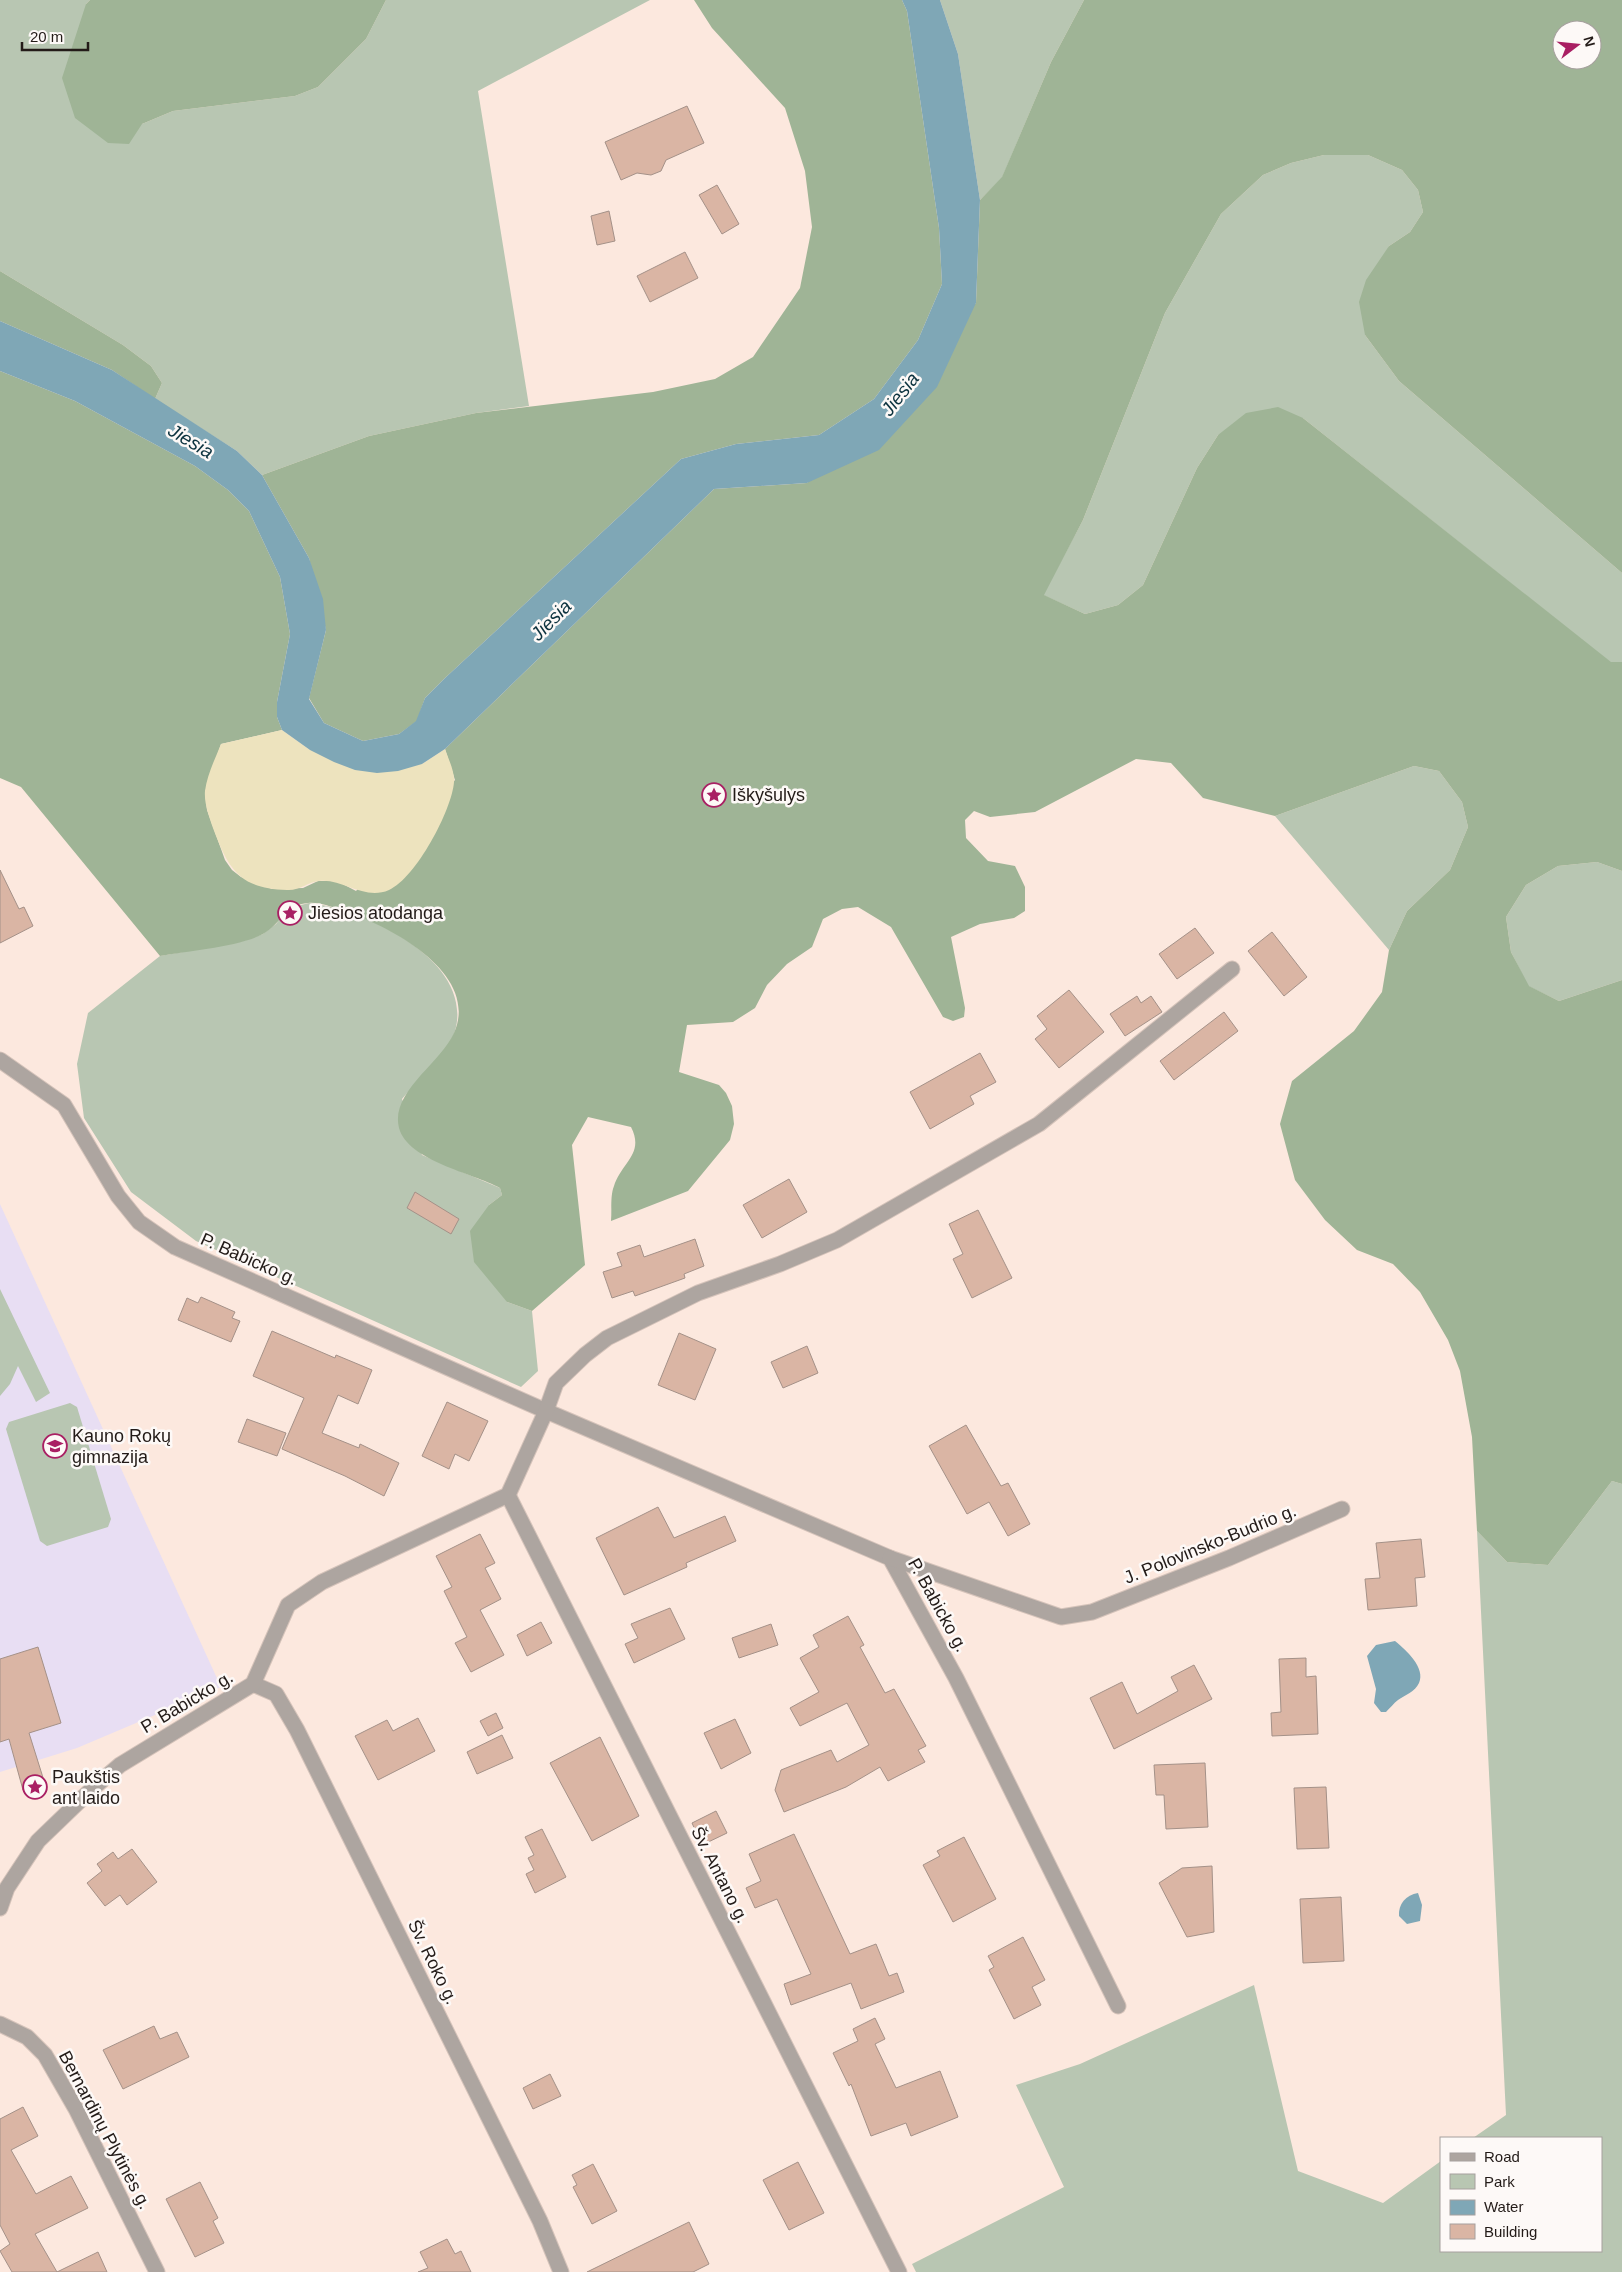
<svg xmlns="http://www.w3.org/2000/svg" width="1622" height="2272" font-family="Arial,sans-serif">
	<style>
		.education { fill: #e8def3 }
		.green { fill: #b8c6b2 }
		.forest { fill: #9fb496; fill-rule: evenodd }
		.sand { fill: #ede3be }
		.water { fill: #7fa7b6 }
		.building { fill: #dab5a4; stroke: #a49188 }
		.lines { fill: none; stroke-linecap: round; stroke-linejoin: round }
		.minor-casing { stroke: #d5c3ba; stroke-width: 17 }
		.minor { stroke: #ada5a0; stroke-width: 15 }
		.labels { text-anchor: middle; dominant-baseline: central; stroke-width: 5; stroke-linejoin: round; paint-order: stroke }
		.poi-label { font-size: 18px; fill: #231b18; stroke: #fdf9f7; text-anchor: start }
		.street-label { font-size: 18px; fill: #231b18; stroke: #fdf9f7 }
		.water-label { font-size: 19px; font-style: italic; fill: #0d333f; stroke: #fdf9f7 }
	</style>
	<rect width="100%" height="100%" fill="#fce8de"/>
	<!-- education -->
	<path class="education" d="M0,1204L221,1687L77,1748L0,1772Z"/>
	<!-- green -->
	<g class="green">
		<path d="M0,0H90L86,4L142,124L173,111L295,96L318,87L366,39L386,0H650L478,91L529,406L476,413L369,436L262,475L237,451L155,399L162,383L151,366L123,345L0,271Z"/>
		<path d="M940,0H1084L1051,62L1002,178L980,200L958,54Z"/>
		<path d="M1324,155H1368L1402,170L1418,190L1423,212L1410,232L1389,246L1365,335L1399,381L1622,573V662L1611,663L1303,418L1218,435L1197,468L1143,585L1118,605L1085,614L1043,595L1083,520L1165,313L1221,214L1263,175L1291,163Z"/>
		<path d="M1414,766L1439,771L1462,802L1468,827L1450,870L1407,911L1389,950L1275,816Z"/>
		<path d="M1597,862L1622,871V980L1559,1001L1528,986L1511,952L1506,917L1526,885L1558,866Z"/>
		<path d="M309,903C364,909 475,960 455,1031C449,1051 416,1083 402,1099L422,1155L500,1188L502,1195L489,1205L507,1302L532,1311L538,1371L521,1387L196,1241L131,1192L84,1118L77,1064L88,1013L160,956L243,941L263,934L276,924L289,908Z"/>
		<path d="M0,1289L50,1393L36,1402L18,1366L10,1384L0,1396Z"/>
		<path d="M70,1403L77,1407L111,1519L108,1527L47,1546L40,1541L6,1429L9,1422Z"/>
		<path d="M1612,1481L1622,1484V2272H916L912,2264L1064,2187L1016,2085L1080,2064L1254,1985L1298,2171L1383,2203L1441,2161V2251H1601V2138H1473L1506,2115L1477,1531L1507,1562L1548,1565Z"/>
	</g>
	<!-- forest -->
	<g class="forest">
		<path d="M90,0H386L366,39L318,87L295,96L173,111L142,124L129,144L108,143L75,118L62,78L86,4Z"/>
		<path d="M694,0H902L907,11L939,228L942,284L918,340L874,399L819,435L736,444L681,459L445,678L425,698L417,721L399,734L363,741L324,723L309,698L326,630L309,558L262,475L369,436L476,413L653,392L715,379L753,357L800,288L812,227L805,171L785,108L712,28Z"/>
		<path d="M1084,0H1622V573L1399,381L1365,335L1359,302L1366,280L1389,246L1410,232L1423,212L1418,190L1402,170L1368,155H1324L1291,163L1263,175L1221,214L1165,313L1083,520L1044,595L1085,614L1118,605L1143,585L1197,468L1218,435L1246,413L1278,407L1303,418L1611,662H1622V871L1597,862L1558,866L1526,885L1506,917L1511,952L1529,986L1559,1001L1622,980V1484L1612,1481L1548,1565L1507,1562L1477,1531L1472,1437L1460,1371L1448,1340L1420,1292L1393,1264L1357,1250L1325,1220L1295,1180L1280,1124L1292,1081L1354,1031L1382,992L1389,950L1407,911L1450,870L1468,827L1462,802L1439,771L1414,766L1275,816L1203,798L1171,763L1136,759L1035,812L990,817L974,811L965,820L966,838L988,861L1015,866L1025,887V911L1014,918L980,924L951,937L965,1008L964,1017L953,1021L943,1017L891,927L858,907L842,909L823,919L812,947L787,964L767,985L755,1008L733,1022L687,1025L679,1072L719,1085L726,1093L732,1106L734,1124L730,1140L688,1191L611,1221C612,1210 610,1196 614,1186C621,1163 645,1154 631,1127L588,1117L572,1145L585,1265L532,1311L507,1302L474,1262L470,1231L489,1205L502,1195L500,1188C473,1173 408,1161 399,1128C390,1092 440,1064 454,1033C481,972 386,924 341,910C331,907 320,902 308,903C286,904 281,924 263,934C239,947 188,951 160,956L21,787L0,778V371L75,401L195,466L228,490L249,511L280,577L290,634L277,702V717L282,730L221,744L205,792L207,810L225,860L232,870L241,877L272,889L303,888L318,881H337L356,891L455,780L445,749L714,489L807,483L976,303L980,200L1002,177L1051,62ZM1562,30H1592V60H1562Z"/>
		<path d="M0,271L123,345L151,366L162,383L155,399L112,370L0,321Z"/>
	</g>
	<!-- sand -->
	<path class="sand" d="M282,730L310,750L422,764L445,749C448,758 455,772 454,782C452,810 416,878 389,890C364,901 343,878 319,881C308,882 299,891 287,890C239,889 228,868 213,828C209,816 204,803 205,791C207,775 215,759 221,744Z"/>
	<!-- water -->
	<g class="water">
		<path d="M902,0H940L958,54L980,200L976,303L937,387L879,450L807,483L714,489L445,749L422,764L398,771L377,773L355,770L334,762L310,750L282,730L277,717V702L290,634L280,577L249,511L228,490L195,466L75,401L0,371V321L112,370L237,451L262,475L309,558L323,599L326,630L309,699L324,723L363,741L399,734L416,721L425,698L445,678L681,459L736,444L819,435L874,399L918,340L942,284L939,228L907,11Z"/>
		<path d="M1395,1641C1406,1650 1426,1668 1419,1683C1415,1692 1405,1695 1398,1700C1394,1703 1390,1708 1386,1712H1381L1374,1703L1376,1689L1367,1656L1376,1645Z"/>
		<path d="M1418,1893L1422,1905L1420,1921L1407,1924L1399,1916C1398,1904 1406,1895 1418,1893Z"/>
	</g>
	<!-- building -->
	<g class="building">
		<path d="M687,106L704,143L666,160L661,171L651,175L637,173L621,180L605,142Z"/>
		<path d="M717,185L739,224L722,234L699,195Z"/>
		<path d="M609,211L615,241L597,245L591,216Z"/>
		<path d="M685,252L698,278L650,302L637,276Z"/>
		<path d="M0,870L19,909L24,907L33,926L0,943Z"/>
		<path d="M1195,928L1214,953L1177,979L1159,954Z"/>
		<path d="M1272,932L1307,977L1284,996L1248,951Z"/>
		<path d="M1069,990L1104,1032L1059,1068L1035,1039L1047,1029L1037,1016Z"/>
		<path d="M1137,996L1141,1003L1151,996L1162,1012L1125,1036L1110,1014Z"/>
		<path d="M1224,1012L1238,1031L1174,1080L1160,1061Z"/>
		<path d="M980,1053L996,1082L970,1096L974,1104L930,1129L910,1092Z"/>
		<path d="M789,1179L807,1212L762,1238L743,1205Z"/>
		<path d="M415,1192L459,1219L451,1234L407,1208Z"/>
		<path d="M978,1210L1012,1278L972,1298L953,1259L963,1254L949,1224Z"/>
		<path d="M695,1239L704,1266L684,1274L685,1278L635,1296L633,1291L612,1298L603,1272L622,1266L617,1253L640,1245L644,1257Z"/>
		<path d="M201,1297L235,1312L232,1318L240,1321L231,1342L178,1320L187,1298L198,1303Z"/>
		<path d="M272,1331L335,1358L336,1355L372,1370L358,1404L338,1395L322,1433L359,1448L360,1444L399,1463L384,1496L345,1476L282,1449L304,1398L253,1376Z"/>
		<path d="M679,1333L716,1349L695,1400L658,1385Z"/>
		<path d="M807,1346L818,1373L783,1388L771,1362Z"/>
		<path d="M447,1402L488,1421L469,1461L455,1454L449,1469L422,1456Z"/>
		<path d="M247,1419L286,1433L277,1456L238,1442Z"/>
		<path d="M966,1425L1001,1486L1008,1483L1030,1524L1008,1536L989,1502L967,1514L929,1446Z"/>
		<path d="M658,1507L674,1538L725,1516L736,1541L686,1563L687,1567L624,1595L596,1538Z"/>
		<path d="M480,1534L495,1563L485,1568L501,1599L480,1610L504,1655L471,1672L455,1643L467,1637L444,1591L452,1587L436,1556Z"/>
		<path d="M1421,1539L1425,1577L1415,1578L1417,1606L1368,1610L1365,1579L1380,1578L1376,1543Z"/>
		<path d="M670,1608L685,1639L634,1663L625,1644L638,1638L631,1624Z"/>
		<path d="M848,1616L864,1645L860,1647L885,1693L894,1689L926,1746L918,1750L925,1762L888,1781L880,1767L846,1787L784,1812L775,1790L781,1770L831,1750L837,1762L869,1745L847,1703L800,1726L790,1708L819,1692L800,1658L819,1647L813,1635Z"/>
		<path d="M541,1622L552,1643L527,1656L517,1635Z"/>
		<path d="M771,1624L778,1645L739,1658L732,1638Z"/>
		<path d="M38,1647L61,1723L29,1733L45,1784L23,1790L9,1739L0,1742V1659Z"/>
		<path d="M1306,1658V1677L1316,1676L1318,1734L1272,1736L1271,1713L1281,1712L1279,1659Z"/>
		<path d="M1194,1665L1212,1699L1114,1749L1090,1698L1122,1682L1137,1714L1178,1691L1171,1677Z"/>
		<path d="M496,1713L503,1728L488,1736L480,1721Z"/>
		<path d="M418,1718L435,1751L378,1780L355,1736L387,1720L393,1731Z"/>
		<path d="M735,1719L751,1753L721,1769L704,1733Z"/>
		<path d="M502,1735L513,1758L477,1774L467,1752Z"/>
		<path d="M600,1737L639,1816L592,1841L550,1763Z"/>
		<path d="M1205,1763L1208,1827L1166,1829L1164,1795H1156L1154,1765Z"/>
		<path d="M1326,1787L1329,1848L1297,1849L1294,1788Z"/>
		<path d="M716,1811L727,1833L702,1845L692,1823Z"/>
		<path d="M542,1829L566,1877L535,1893L526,1874L534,1870L528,1858L534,1855L525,1837Z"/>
		<path d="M794,1834L850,1954L876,1944L889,1976L897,1973L904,1992L861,2009L851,1983L791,2005L784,1984L811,1974L777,1899L755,1908L746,1888L761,1881L749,1854Z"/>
		<path d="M964,1837L996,1899L953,1922L923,1865L940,1856L937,1851Z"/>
		<path d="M132,1849L157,1882L127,1905L120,1895L105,1906L87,1883L102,1871L97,1864L113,1852L118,1859Z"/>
		<path d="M1212,1866L1214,1932L1187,1937L1159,1883L1182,1868Z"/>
		<path d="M1341,1897L1344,1961L1303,1963L1300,1899Z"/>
		<path d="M1023,1937L1045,1980L1032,1987L1041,2005L1014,2019L989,1970L994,1967L988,1956Z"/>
		<path d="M875,2018L885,2039L875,2044L896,2088L940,2071L958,2117L911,2136L906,2123L871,2136L851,2084L849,2086L833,2053L858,2041L853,2029Z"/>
		<path d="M154,2026L160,2039L177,2032L189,2057L123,2089L103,2050Z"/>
		<path d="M550,2074L561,2096L533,2109L523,2088Z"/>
		<path d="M23,2107L38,2136L11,2150L36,2194L71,2176L88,2208L35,2234L57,2272L98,2252L107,2272H12L0,2251L10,2244L0,2225V2119Z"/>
		<path d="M798,2162L824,2213L789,2230L763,2180Z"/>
		<path d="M593,2164L617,2211L592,2224L573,2187L577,2185L572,2175Z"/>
		<path d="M200,2182L218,2218L213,2221L224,2243L195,2257L166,2199Z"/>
		<path d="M689,2222L709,2264L693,2272H587Z"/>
		<path d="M447,2239L455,2254L461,2251L471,2272H418L428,2268L420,2252Z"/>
	</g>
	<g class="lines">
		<!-- minor casing -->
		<g class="minor-casing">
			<g id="minor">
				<path d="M0,1060L64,1105L118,1196L139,1222L175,1247L546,1411L890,1558L956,1678L1118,2006"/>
				<path d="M508,1495L899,2272"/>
				<path d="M890,1558L1061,1617L1092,1612L1229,1558L1342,1509"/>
				<path d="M253,1684L276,1694L297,1730L540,2221L561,2272"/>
				<path d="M0,1908L7,1888L38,1841L93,1788L120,1765L253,1684L288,1605L322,1582L508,1495L546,1411L556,1383L585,1355L607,1338L698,1293L780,1264L837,1240L1039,1124L1232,969"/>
				<path d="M0,2024L27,2037L45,2055L76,2109L157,2272"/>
			</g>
		</g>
		<!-- minor -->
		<use href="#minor" class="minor"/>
	</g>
	<!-- icons -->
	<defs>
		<g id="sight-ring" transform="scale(1.25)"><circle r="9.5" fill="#fdf9f7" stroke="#a91f63" stroke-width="1.5"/><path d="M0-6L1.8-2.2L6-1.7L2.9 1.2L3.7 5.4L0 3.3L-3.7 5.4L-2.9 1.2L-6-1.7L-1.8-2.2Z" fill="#a91f63"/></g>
		<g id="school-ring" transform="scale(1.25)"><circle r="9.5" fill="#fdf9f7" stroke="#a91f63" stroke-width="1.5"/><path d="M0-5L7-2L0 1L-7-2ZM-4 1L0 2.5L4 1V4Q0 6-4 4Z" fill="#a91f63"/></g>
	</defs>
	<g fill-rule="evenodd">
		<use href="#sight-ring" x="714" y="795"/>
		<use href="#sight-ring" x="290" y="913"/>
		<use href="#school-ring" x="55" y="1446"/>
		<use href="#sight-ring" x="35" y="1787"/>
	</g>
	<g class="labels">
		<!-- poi labels -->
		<g class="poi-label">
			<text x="732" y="795">Iškyšulys</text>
			<text x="308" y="913">Jiesios atodanga</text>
			<text x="72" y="1436">Kauno Rokų<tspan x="72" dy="21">gimnazija</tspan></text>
			<text x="52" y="1777">Paukštis<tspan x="52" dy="21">ant laido</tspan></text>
		</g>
		<!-- street labels -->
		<g class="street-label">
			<text transform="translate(249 1259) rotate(24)">P. Babicko g.</text>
			<text transform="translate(1210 1544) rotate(-22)">J. Polovinsko-Budrio g.</text>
			<text transform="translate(938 1605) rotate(61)">P. Babicko g.</text>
			<text transform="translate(187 1702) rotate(-31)">P. Babicko g.</text>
			<text transform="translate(720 1875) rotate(63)">Šv. Antano g.</text>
			<text transform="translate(433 1962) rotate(64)">Šv. Roko g.</text>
			<text transform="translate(105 2130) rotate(62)">Bernardinų Plytinės g.</text>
		</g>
		<!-- water labels -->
		<g class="water-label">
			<text transform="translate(900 394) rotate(-52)">Jiesia</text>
			<text transform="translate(191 441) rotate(31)">Jiesia</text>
			<text transform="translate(551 620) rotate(-45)">Jiesia</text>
		</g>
	</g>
	<!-- legend -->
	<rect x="1440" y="2137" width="162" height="115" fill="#fdf9f7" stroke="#a6a09e"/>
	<rect x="1450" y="2153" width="25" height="8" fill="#ada5a0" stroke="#a6a09e"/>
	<text x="1484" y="2162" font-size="15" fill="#231b18">Road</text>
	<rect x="1450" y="2174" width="25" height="15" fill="#b8c6b2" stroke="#a6a09e"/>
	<text x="1484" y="2187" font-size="15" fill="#231b18">Park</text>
	<rect x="1450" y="2200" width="25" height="15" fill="#7fa7b6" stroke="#a6a09e"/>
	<text x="1484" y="2212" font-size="15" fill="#231b18">Water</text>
	<rect x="1450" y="2224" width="25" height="15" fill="#dab5a4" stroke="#a6a09e"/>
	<text x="1484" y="2237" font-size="15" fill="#231b18">Building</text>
	<!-- north arrow -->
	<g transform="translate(1577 45) rotate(74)"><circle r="24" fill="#fdf9f7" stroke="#a6a09e"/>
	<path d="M0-4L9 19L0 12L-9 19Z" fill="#a91f63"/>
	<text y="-8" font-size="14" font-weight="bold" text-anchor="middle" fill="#231b18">N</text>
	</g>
	<!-- scale -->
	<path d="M22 42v8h66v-8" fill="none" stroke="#231b18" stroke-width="2.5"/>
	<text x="30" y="42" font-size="15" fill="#231b18" stroke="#fdf9f7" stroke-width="4" paint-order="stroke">20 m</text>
</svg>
